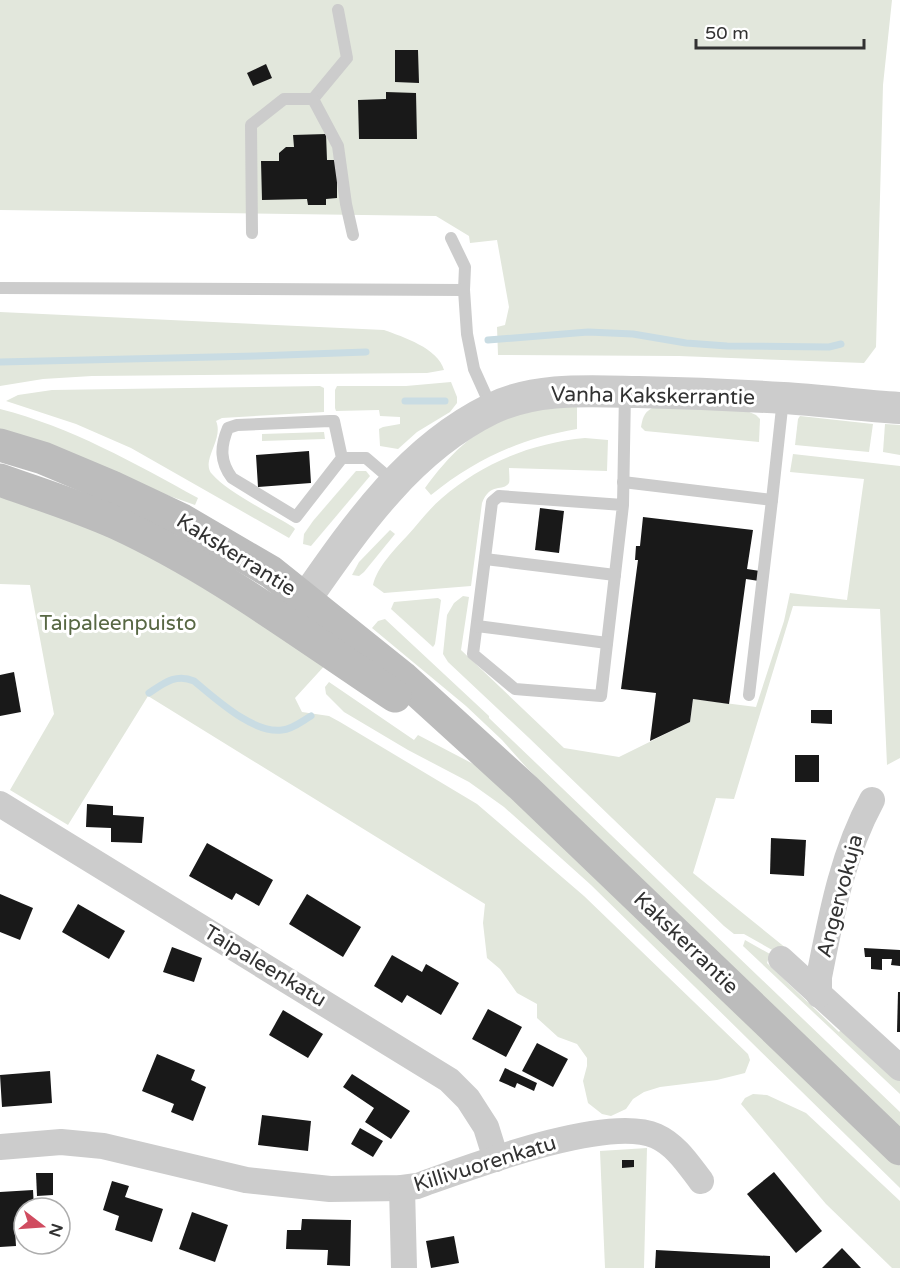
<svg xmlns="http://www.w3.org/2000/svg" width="900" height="1268" font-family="'Varela Round',sans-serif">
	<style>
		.green { fill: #e2e7dc }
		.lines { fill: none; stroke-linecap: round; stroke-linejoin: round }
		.stream { stroke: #c9dce3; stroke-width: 7 }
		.building { fill: #191919 }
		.service { stroke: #ccc; stroke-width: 12 }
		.minor { stroke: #ccc; stroke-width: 26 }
		.tertiary { stroke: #ccc; stroke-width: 32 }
		.secondary { stroke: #bcbcbc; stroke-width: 33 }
		.labels { text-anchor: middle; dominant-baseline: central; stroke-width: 6; stroke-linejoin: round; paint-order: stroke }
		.street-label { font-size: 21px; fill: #323232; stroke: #fff }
		.park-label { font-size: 21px; fill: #586844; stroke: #fff }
	</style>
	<rect width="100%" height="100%" fill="#fff"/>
	<!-- green -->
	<g class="green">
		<path d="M0,0H892L883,85L876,347L864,363L679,356L498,355L497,327L505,325L509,307L497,240L470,243L469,236L436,216L0,210Z"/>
		<path d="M0,312L384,330C403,337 438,348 444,370L427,373L92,376L43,379L0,386Z"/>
		<path d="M451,382L457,397V403L450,412L417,432L398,449L380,446L379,429L383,427L400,424V417L380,416L379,410L336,411L335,408V390L337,386H406Z"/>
		<path d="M320,386L324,388V412L222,418L216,421C222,434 211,449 209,461C208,466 209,471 212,474C227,492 272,514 293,527L295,529L289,538L131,448L76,424L6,401L18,395L52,390Z"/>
		<path d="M577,404V429C519,439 476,459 431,495L425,488C451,452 479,425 522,411C539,406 560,406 577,404Z"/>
		<path d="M655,406L747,411L756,415L760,419L759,442L645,431L641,427C643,415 645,412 655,406Z"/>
		<path d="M0,409C71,427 134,463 198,498L195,505L0,436Z"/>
		<path d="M800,416L873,424L869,452L795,445L798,419Z"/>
		<path d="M885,424L900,425V455L883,452Z"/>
		<path d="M324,432L325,439L262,441V434Z"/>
		<path d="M585,438L608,440L607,471L509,468C509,472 510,480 509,483C503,492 490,482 482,503L471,586L384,593L373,585C377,567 395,549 407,536C419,523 429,509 442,498C482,463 532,443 585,438Z"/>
		<path d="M793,454L900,466V758L887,765L880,609L793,606L734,799L716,798L693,873L802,961L774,951L744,934H734L724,926L528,737L448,662L443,654L447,615L454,603L463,596L469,597L461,650L564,748L619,757L690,722L693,699L756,707L784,621L790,593L847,600L864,479L790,472Z"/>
		<path d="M356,471H366L370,476L311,546L303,544L304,534L313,521Z"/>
		<path d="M0,488L97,525L328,662L295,698L302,712L329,716L340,722L477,804L584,896L748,1054L750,1060L745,1073L717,1080L660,1087L644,1092L633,1099L626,1109L611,1116L602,1114L588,1103L583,1081L587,1066V1058L577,1044L558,1037L537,1018V1004L517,993L500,969L487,958L483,923L485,904L148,696L68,825L10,790L54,714L30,585L0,584Z"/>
		<path d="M390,530L395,534L364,572L359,576L352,575L359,562Z"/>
		<path d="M438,598L441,600L435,644L433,647L391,609L394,602Z"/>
		<path d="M385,619L489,716V718L900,1112V1131L527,768L502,740L466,706L372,628L378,621Z"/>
		<path d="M329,682L414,740L418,735L479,767L889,1155L900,1166V1188L591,885L504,807L469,782L408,750L344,712L326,694L325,687Z"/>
		<path d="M745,940L770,954L767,963L839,1032L843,1027L900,1080V1094L743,946Z"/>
		<path d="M753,1094L767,1095L806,1113L900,1201V1268H892L826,1204L741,1104L745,1098Z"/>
		<path d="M647,1148L644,1268H605L600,1151Z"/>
	</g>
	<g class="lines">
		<!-- stream -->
		<g class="stream">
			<path d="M488,340L588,332L633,334L686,343L727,346L829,347L841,344"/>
			<path d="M0,362L256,356L366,352"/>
			<path d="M405,401H445"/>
			<path d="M149,693C164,683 176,673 194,681C215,698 253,734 282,730C293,729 302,721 311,716"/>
		</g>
	</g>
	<!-- building -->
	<g class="building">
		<path d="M395,50H418L419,83L395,82Z"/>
		<path d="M266,64L272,78L253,86L247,73Z"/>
		<path d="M386,92L416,93L417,139H359L358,100L386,99Z"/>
		<path d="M326,134L327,160H337V198L326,199V205H308L307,199L262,200L261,161H279V153L286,147H294L293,135Z"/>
		<path d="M309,451L311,483L258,487L256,455Z"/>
		<path d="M540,508L564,511L559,553L535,550Z"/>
		<path d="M643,517L753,530L747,569L760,571L759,581L746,579L729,704L693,699L690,722L650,741L656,693L621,689L638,560H635L636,546H640Z"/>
		<path d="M14,672L21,712L0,716V675Z"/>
		<path d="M811,710H832V724L811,723Z"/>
		<rect x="795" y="755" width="24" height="27"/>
		<path d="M87,804L113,806V815L144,817L142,843L111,842V828L86,827Z"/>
		<path d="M771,838L806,840L804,876L770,874Z"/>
		<path d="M207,843L273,880L259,906L236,893L232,900L189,876Z"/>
		<path d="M0,894L33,908L20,940L0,932Z"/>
		<path d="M307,894L361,927L343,957L289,924Z"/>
		<path d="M78,904L125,931L109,959L62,932Z"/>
		<path d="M172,947L202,958L194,982L163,972Z"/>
		<path d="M864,948L900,950V966L891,965L892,959H882V970L871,969V957H865Z"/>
		<path d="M392,955L422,972L426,964L459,983L441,1015L407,995L402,1003L374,986Z"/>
		<path d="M898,992H900V1032H897Z"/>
		<path d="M488,1009L522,1027L506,1057L472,1039Z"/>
		<path d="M283,1010L323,1034L308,1058L269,1035Z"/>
		<path d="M537,1043L568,1059L553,1087L522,1071Z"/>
		<path d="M157,1054L195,1070L191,1080L206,1087L193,1121L171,1112L174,1104L142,1091Z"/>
		<path d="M505,1068L537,1083L534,1091L517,1083L515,1088L499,1081Z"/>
		<path d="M50,1071L52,1103L2,1107L0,1075Z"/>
		<path d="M352,1074L410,1111L391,1139L365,1122L374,1108L343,1087Z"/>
		<path d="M262,1115L311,1121L308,1151L258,1145Z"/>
		<path d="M360,1128L383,1141L373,1157L351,1144Z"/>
		<path d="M622,1160H634V1167L622,1168Z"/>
		<path d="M774,1172L822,1231L796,1253L747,1194Z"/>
		<path d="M36,1173H53V1195L37,1196Z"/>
		<path d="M112,1181L129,1186L125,1197L163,1209L152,1242L115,1230L119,1216L103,1210Z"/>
		<path d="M33,1190L34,1208H24V1230H15L16,1246L0,1247V1192Z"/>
		<path d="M192,1212L228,1225L215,1262L179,1249Z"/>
		<path d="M302,1219L351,1220L350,1266L327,1265L328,1250L286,1249L287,1230H301Z"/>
		<path d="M454,1236L459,1263L431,1268L426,1241Z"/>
		<path d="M842,1248L861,1268H822Z"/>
		<path d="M656,1250L770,1256V1268H655Z"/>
	</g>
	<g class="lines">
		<!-- service -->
		<g class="service">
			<path d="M313,99L347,58L338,10"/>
			<path d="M252,233L251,125L284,99H313L338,146L346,204L353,235"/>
			<path d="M451,238L465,267L464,290L467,334L474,369L492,409"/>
			<path d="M0,288L464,290"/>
			<path d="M342,458L334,421H330L237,425L228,428C220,447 220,462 232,478L296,517L342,458H366L394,482"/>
			<path d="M623,482L772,500L749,695"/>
			<path d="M772,500L783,399"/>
			<path d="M623,505L601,696L515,689L473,654L492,502L499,496L623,505L625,392"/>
			<path d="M485,559L615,575"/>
			<path d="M477,626L607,643"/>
		</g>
		<!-- minor -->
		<g class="minor">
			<path d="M0,804L449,1080L468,1099L486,1127L496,1159"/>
			<path d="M781,959L900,1068"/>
			<path d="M819,995V977C831,917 842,855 872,800"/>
			<path d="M0,1147L61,1142L103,1146L246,1180L330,1189L402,1188L417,1186C468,1168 607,1114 656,1136C676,1145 688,1164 701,1181"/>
			<path d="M402,1188L404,1268"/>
		</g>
		<!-- tertiary -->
		<path class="tertiary" d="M290,621C346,542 401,453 491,409C535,387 589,391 638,392C686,393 735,395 783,398C822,400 861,406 900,408"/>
		<!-- secondary -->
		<g class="secondary">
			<path d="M0,445L43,458L112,487L182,520L271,572L402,677L525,789L900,1149"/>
			<path d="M0,480C39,494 78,506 116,523C216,569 304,636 395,696"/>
		</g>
	</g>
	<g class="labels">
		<!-- street labels -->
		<g class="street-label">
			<text transform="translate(653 396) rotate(1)">Vanha Kakskerrantie</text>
			<text transform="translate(236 555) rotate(32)">Kakskerrantie</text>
			<text transform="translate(840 896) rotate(-75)">Angervokuja</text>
			<text transform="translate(686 943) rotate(44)">Kakskerrantie</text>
			<text transform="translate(265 966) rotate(31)">Taipaleenkatu</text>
			<text transform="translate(485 1164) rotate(-17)">Killivuorenkatu</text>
		</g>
		<!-- park labels -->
		<g class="park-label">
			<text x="118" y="623">Taipaleenpuisto</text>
		</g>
	</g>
	<!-- north arrow -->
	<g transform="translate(42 1226) rotate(107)"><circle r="28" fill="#ffffff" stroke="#adadad" stroke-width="1.5"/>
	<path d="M0-4.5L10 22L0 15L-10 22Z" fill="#d04c60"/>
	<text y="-9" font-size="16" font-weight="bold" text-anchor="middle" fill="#323232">N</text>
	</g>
	<!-- scale -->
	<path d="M696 39v9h168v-9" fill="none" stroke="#323232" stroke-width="3"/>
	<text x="705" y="39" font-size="18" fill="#323232" stroke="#ffffff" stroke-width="4.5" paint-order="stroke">50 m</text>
</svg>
